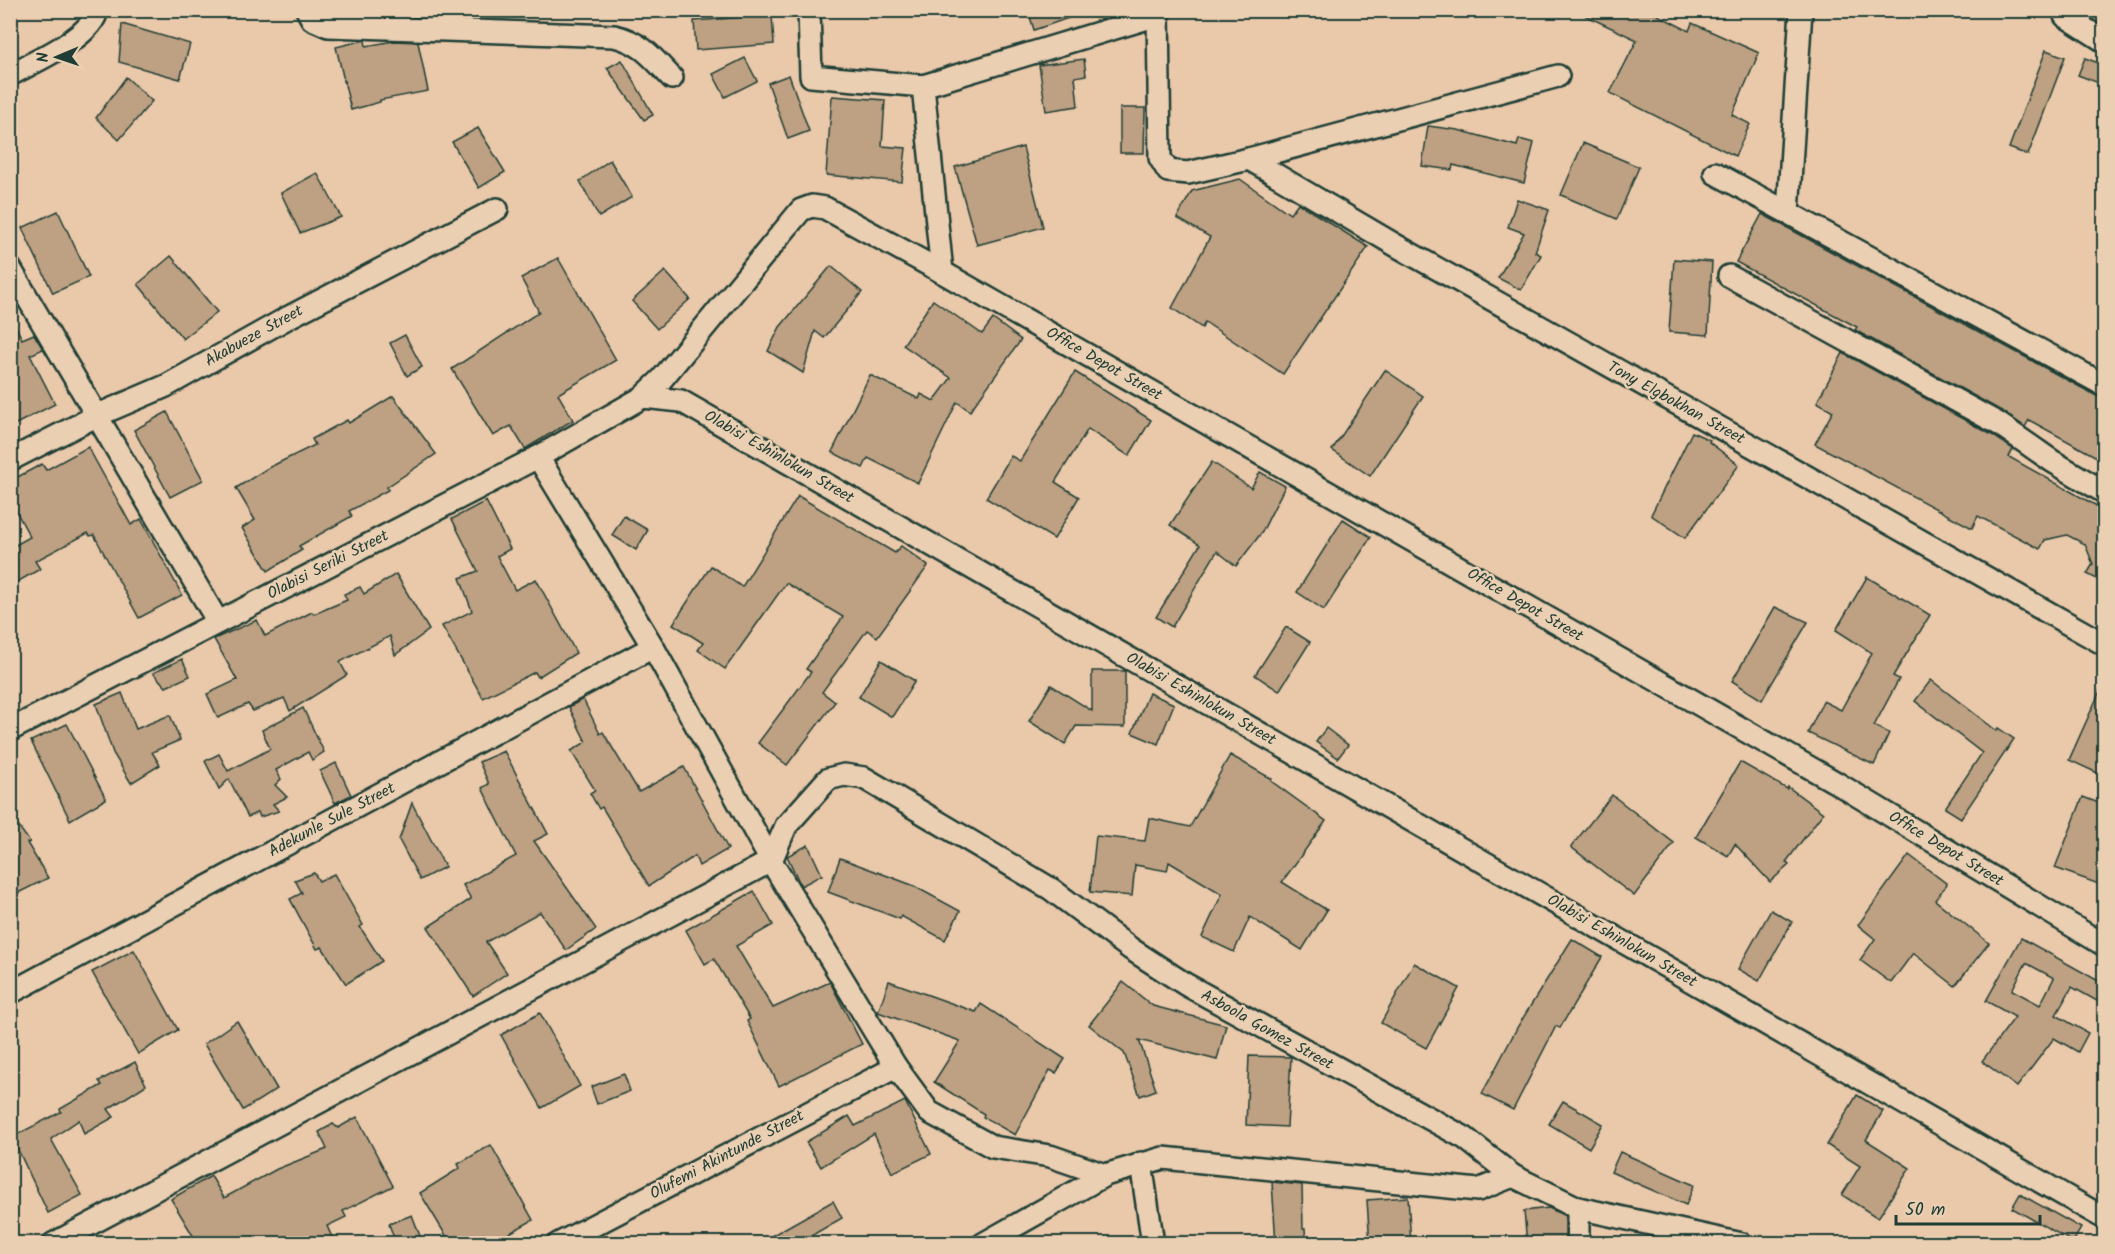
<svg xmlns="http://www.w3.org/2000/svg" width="2115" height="1254" font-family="Kalam,sans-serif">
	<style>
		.building { fill: #bea082; stroke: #1f3d34; stroke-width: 1.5; fill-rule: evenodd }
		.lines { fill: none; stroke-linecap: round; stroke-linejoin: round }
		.minor-casing { stroke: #1f3d34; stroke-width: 26 }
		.minor { stroke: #ebcfb2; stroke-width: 21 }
		.labels { text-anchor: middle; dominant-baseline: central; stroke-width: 5; stroke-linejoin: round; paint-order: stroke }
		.street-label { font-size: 16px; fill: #1f3d34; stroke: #ebcfb2 }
	</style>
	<rect width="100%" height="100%" fill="#eac8aa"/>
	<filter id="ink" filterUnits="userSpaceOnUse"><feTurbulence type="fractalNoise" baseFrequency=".0167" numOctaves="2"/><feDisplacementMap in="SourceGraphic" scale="12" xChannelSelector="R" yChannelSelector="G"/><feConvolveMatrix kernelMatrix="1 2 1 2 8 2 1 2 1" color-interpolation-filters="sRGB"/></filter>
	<g filter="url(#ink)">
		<!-- building -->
		<g class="building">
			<path d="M1028,10H1083V13L1034,30Z"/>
			<path d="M1574,10H1648L1689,31L1692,23L1759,53L1732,115L1750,124L1735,156L1610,93L1637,40Z"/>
			<path d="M772,15L774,44L696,50L694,21Z"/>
			<path d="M122,24L190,44L180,79L119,62Z"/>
			<path d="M365,40L366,46L394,41L418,42L428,91L380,100V102L351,110L336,47Z"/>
			<path d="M2046,50L2065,57L2028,155L2009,148Z"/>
			<path d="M745,58L757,81L725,97L713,74Z"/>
			<path d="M2085,58L2104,65V85L2078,75Z"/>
			<path d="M1084,59L1086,75L1075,77L1078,106L1046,111L1039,65Z"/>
			<path d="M622,60L653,115L644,120L607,68Z"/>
			<path d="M789,75L809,131L788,139L768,83Z"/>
			<path d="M126,77L152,101L119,140L96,118Z"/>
			<path d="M832,96L885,100L882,146L906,148L902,182L826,175Z"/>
			<path d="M1120,108H1145L1144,153H1120Z"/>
			<path d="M1428,126L1458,130L1517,146L1519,139L1534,143L1524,183L1453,165L1452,170L1422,166Z"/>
			<path d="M478,128L505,172L479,188L452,142Z"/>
			<path d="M1583,143L1639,167L1617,219L1561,195Z"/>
			<path d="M1023,147L1043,227L977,245L955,167Z"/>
			<path d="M610,160L632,197L599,217L580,181Z"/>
			<path d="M317,173L341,217L300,233L281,193Z"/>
			<path d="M1240,179L1290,214L1298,203L1368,247L1283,374L1205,322L1202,328L1172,308L1210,237L1177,218L1192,191Z"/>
			<path d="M1517,199L1549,210L1535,252L1541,255L1521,290L1498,278L1524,233L1508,227Z"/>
			<path d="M58,211L89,277L53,293L22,228Z"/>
			<path d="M1762,214L2104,400V461L2029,420L2025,427L2005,413L1855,330L1857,327L1736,262Z"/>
			<path d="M171,256L217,312L183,339L138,284Z"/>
			<path d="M558,258L616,360L558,394L573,420L525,449L511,426L493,436L452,369L539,312L521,278Z"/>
			<path d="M1674,259L1712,262L1708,335L1669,332Z"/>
			<path d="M831,266L862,292L824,338L815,331L803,373L768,351L780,327Z"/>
			<path d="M665,271L690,299L657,329L632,301Z"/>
			<path d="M933,300L982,334L993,319L1021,340L970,411L957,402L918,483L868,458L863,468L832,452L870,375L919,399L921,394L934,401L951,378L903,345Z"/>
			<path d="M10,314L22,339L34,334L43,349L30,355L55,404L10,427Z"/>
			<path d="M405,335L422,367L407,376L390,343Z"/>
			<path d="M1843,353L1992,435L2013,449L2009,457L2104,510V591L2099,580L2087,574L2093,564L2085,544L2067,535L2045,540L2040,549L1978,516L1972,528L1815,444L1833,411L1817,402Z"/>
			<path d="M1385,370L1423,396L1370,476L1332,450Z"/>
			<path d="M1075,372L1151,420L1129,456L1088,429L1055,482L1079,497L1054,539L986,498L1011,456L1020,461Z"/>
			<path d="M393,396L436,454L387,487L388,490L349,511L352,516L299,546L302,550L268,571L242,528L255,520L236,488L268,468L315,445L312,439L347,420L349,423Z"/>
			<path d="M167,412L203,480L170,497L134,430Z"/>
			<path d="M1692,432L1710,440L1709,442L1739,465L1685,538L1651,515Z"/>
			<path d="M88,447L131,525L141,519L182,595L139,618L94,535L90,536L88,533L35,561L40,569L10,586V548L30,537L10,500V481L42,464L46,470Z"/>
			<path d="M1212,462L1251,488L1260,472L1285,486L1262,532L1236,566L1217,551L1172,627L1156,617L1200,545L1170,525Z"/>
			<path d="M798,496L895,553L901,546L928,566L877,637L867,630L822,692L835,702L787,765L758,743L811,672L806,669L843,617L786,583L725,669L698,650L703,643L673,624L711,566L742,587Z"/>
			<path d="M486,501L510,549L497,556L515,590L536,579L576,653L538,677L535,672L483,698L442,626L472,611L460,578L478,571L452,519Z"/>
			<path d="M624,516L648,530L636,550L612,535Z"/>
			<path d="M1343,519L1371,537L1324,610L1297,592Z"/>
			<path d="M396,574L429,630L395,655L390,636L340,662L347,675L290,711L284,698L253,711L248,704L218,718L207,694L237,680L214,639L257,620L265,636L312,612L314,614L347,600L344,594L360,587L364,594Z"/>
			<path d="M1867,577L1930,615L1893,676L1899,679L1874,726L1889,733L1874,765L1808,733L1823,701L1841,710L1872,653L1836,630Z"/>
			<path d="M1775,607L1808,622L1762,700L1732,681Z"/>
			<path d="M1286,627L1310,642L1279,691L1255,675Z"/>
			<path d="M182,659L190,676L166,687L153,673Z"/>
			<path d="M881,660L915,681L892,717L859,697Z"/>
			<path d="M1092,671H1125V727L1076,726L1065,744L1029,721L1051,685L1092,711Z"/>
			<path d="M1931,680L1997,731L1998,728L2014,739L1961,818L1945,808L1982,753L1915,701Z"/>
			<path d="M2104,682V776L2069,760Z"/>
			<path d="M122,693L136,729L170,715L180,740L152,752L160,765L131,783L113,753L96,704Z"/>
			<path d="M1149,693L1174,704L1158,744L1132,733Z"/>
			<path d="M583,699L600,734L603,732L639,792L684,767L728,849L699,866L695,856L649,886L602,807L599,809L590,793L595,790L571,751L586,742L569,707Z"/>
			<path d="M303,708L324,752L312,760L308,752L276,770L281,779L275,785L287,797L273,804L279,811L260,817L258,812L248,817L229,779L219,789L205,761L219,754L228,771L270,749L262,730Z"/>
			<path d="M67,724L106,799L70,820L31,741Z"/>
			<path d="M1326,728L1348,745L1338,758L1316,742Z"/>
			<path d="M504,751L548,834L534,841L596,929L566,950L540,912L486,942L507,973L473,996L428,927L471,899L463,885L516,856L482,788L489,784L479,762Z"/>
			<path d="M1230,755L1272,779L1271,781L1326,821L1282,882L1327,910L1302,950L1250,917L1234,952L1202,937L1222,894L1169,862L1167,871L1135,865L1132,896L1090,892L1096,836L1145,841L1149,818L1190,827Z"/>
			<path d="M1740,762L1787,789L1788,787L1823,813L1786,862L1789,865L1770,882L1735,844L1728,856L1696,837Z"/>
			<path d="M336,763L351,795L335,803L320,771Z"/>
			<path d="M1612,795L1674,843L1634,896L1571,847Z"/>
			<path d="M2083,797L2104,805V886L2055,868Z"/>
			<path d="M412,803L445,867L420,880L399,840Z"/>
			<path d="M10,815L30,842L27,843L48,878L10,897Z"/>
			<path d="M808,845L822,875L801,886L787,856Z"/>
			<path d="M1909,855L1947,884L1935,900L1989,943L1955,986L1913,953L1891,983L1860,960L1875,939L1858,925Z"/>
			<path d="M840,858L912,885L960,911L945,940L901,916L900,919L828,892Z"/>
			<path d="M314,873L319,881L334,874L363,925L360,927L382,961L346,984L322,947L317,949L290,899L302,893L295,880Z"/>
			<path d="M754,891L773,925L736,946L773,1008L830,982L862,1044L779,1086L747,1021L750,1019L714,959L705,964L686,930Z"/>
			<path d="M1771,910L1792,922L1759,981L1738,969Z"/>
			<path d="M2021,938L2104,984V1005L2072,987L2056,1015L2088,1033L2078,1052L2054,1038L2017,1087L1982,1061L2015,1017L1986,1001ZM2026,963L2054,978L2040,1005L2012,990Z"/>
			<path d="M1572,939L1602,957L1560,1028L1556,1026L1513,1110L1482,1094L1518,1026Z"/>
			<path d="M134,950L178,1030L138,1054L92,972Z"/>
			<path d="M1414,963L1459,988L1426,1048L1381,1023Z"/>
			<path d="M889,981L976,1012L981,1004L1065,1059L1056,1073L1050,1070L1015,1135L983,1117L984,1114L934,1082L960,1041L878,1012Z"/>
			<path d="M1123,982L1153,1006L1226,1025L1217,1060L1139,1040L1156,1090L1140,1096L1124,1053L1089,1025Z"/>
			<path d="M540,1013L580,1086L542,1108L501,1035Z"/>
			<path d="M237,1021L277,1089L243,1110L204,1044Z"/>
			<path d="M1249,1056L1291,1057L1287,1127L1246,1125Z"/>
			<path d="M135,1062L146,1085L108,1109L114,1117L84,1134L79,1120L51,1139L82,1195L48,1213L12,1137L61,1112L60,1109L102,1085L99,1081Z"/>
			<path d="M624,1074L630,1091L597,1104L591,1087Z"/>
			<path d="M1857,1095L1883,1111L1866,1140L1910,1168L1878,1218L1842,1195L1860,1166L1827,1145Z"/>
			<path d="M905,1101L931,1154L892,1173L874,1134L821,1167L806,1142L849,1116L855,1126Z"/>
			<path d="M1563,1101L1603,1124L1589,1148L1549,1124Z"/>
			<path d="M357,1117L393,1186L343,1211L346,1217L327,1226L335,1244H198L171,1199L211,1176L224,1198L277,1169L327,1149L319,1132L333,1124L338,1128Z"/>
			<path d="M491,1145L533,1220L490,1244H451L420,1193L460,1168L458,1164Z"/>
			<path d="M1620,1152L1694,1185L1686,1205L1611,1172Z"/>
			<path d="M1272,1182L1302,1185L1303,1229H1305L1306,1244H1276Z"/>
			<path d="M2020,1194L2081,1228L2073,1242L2012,1208Z"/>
			<path d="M1408,1197L1411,1244H1370L1367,1200Z"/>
			<path d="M833,1201L842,1218L797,1244H757Z"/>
			<path d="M1549,1208L1565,1216V1242L1527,1244L1524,1211Z"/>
			<path d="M412,1215L423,1244H396L389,1224Z"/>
		</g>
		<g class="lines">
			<!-- minor casing -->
			<g class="minor-casing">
				<g id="minor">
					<path d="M307,10L312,19L328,26L614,36C641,42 653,58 672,78"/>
					<path d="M809,10L811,76L923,86L942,272"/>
					<path d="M1158,10L1160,158L1168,171L1188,173L1249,159L1558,76"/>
					<path d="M2065,16L2104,41"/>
					<path d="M10,75C33,62 93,37 97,10"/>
					<path d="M923,86L1158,15"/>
					<path d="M1249,159L1397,246L2104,644"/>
					<path d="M1715,173L2104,385"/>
					<path d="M1788,212L1801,10"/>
					<path d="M10,268L218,622"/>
					<path d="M1729,276L1999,424L2052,461L2104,492"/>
					<path d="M643,397L681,401L2104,1218"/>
					<path d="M538,457L653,647L771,861L896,1067L929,1112L993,1147L1050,1156L1105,1175"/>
					<path d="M10,460L98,415L166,386L289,317L497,209"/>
					<path d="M10,730L538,457L643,397L661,380L801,210L812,206L825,208L942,272L1835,782L2104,945"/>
					<path d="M10,993L653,647"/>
					<path d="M1141,1163L1153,1244"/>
					<path d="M1578,1208V1244"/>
					<path d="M53,1244L771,861L786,826L828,779L844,775L864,778L1051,889L1131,949L1185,984L1465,1138L1513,1176L1578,1208L1742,1244"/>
					<path d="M558,1244L896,1067"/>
					<path d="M983,1244L1105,1175L1163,1158L1478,1190L1513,1176"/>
				</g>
			</g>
			<!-- minor -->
			<use href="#minor" class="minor"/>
		</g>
	</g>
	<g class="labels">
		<!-- street labels -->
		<g class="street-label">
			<text transform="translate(254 336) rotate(-29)">Akabueze Street</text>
			<text transform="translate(1104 364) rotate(30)">Office Depot Street</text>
			<text transform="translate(1676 403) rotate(29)">Tony Elgbokhan Street</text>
			<text transform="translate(779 457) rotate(30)">Olabisi Eshinlokun Street</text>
			<text transform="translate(328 565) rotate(-27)">Olabisi Seriki Street</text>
			<text transform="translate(1525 605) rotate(30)">Office Depot Street</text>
			<text transform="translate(1201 699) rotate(30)">Olabisi Eshinlokun Street</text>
			<text transform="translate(332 820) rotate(-28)">Adekunle Sule Street</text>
			<text transform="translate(1946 849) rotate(31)">Office Depot Street</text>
			<text transform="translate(1622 941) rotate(30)">Olabisi Eshinlokun Street</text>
			<text transform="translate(1267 1030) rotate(29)">Asboola Gomez Street</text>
			<text transform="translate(727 1155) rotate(-28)">Olufemi Akintunde Street</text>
		</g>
	</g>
	<!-- margin -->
	<rect width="2115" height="1254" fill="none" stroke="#ebcfb2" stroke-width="36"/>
	<rect x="18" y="18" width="2079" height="1218" fill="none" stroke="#1f3d34" stroke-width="2" filter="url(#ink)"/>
	<!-- north arrow -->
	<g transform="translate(57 57) rotate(268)" stroke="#ebcfb2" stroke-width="4.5" paint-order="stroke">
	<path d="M0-4.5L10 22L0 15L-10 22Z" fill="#1f3d34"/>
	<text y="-9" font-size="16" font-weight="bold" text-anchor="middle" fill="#1f3d34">N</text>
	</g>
	<!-- scale -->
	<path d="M1896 1215v9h144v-9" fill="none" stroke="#1f3d34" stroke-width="3"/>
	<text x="1905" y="1215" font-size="18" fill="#1f3d34" stroke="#ebcfb2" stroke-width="4.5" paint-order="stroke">50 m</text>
</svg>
